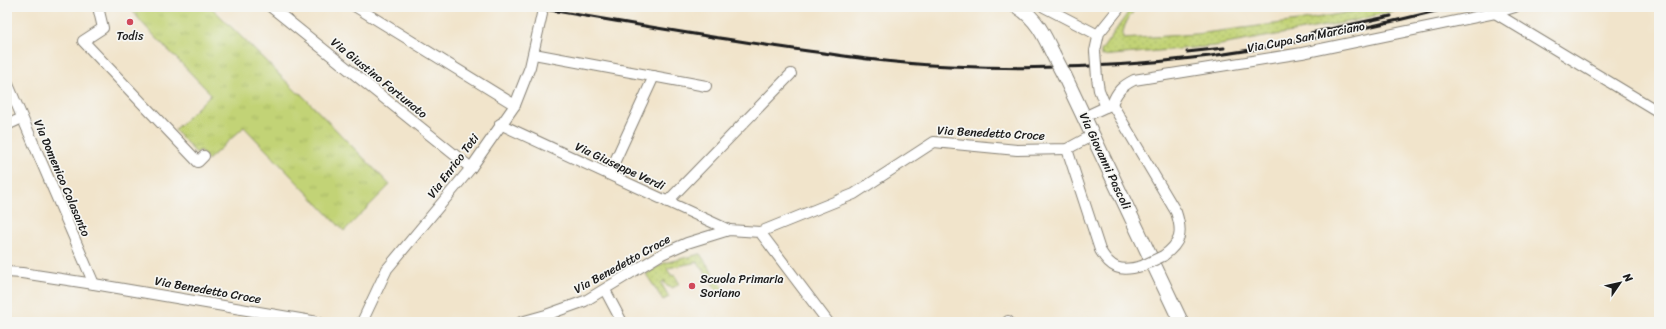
<svg xmlns="http://www.w3.org/2000/svg" width="1666" height="329" font-family="Sriracha,sans-serif">
	<style>
		.grass { fill: url(#grass-dots); stroke: #6f7849 }
		.park { fill: url(#park-tufts); stroke: #6f7849 }
		.lines { fill: none; stroke-linecap: round; stroke-linejoin: round }
		.street-casing { stroke: #868074; stroke-width: 12 }
		.secondary-casing { stroke: #868074; stroke-width: 16 }
		.street { stroke: #fff; stroke-width: 10 }
		.secondary { stroke: #fff; stroke-width: 14 }
		.rail { stroke: #1c1c1c; stroke-width: 3 }
		.street-bridge-casing { stroke: #868074; stroke-width: 12; stroke-linecap: butt }
		.secondary-bridge-casing { stroke: #868074; stroke-width: 16; stroke-linecap: butt }
		.street-bridge { stroke: #fff; stroke-width: 10 }
		.secondary-bridge { stroke: #fff; stroke-width: 14 }
		.poi-dot { fill: #d1495b; stroke: #f6f6f2; stroke-width: 1.5 }
		.labels { text-anchor: middle; dominant-baseline: central; stroke-width: 3.5; stroke-linejoin: round; paint-order: stroke }
		.poi-label { font-size: 12px; fill: #1c1c1c; stroke: #f6f6f2 }
		.street-label { font-size: 12px; fill: #1c1c1c; stroke: #f6f6f2 }
	</style>
	<defs>
		<pattern id="grass-dots" width="8" height="8" patternUnits="userSpaceOnUse"><rect width="8" height="8" fill="#c2d376"/><path d="M2 2h.1M6 6h.1" fill="none" stroke="#a6b566" stroke-width="1.8" stroke-linecap="round"/></pattern>
		<pattern id="park-tufts" width="24" height="20" patternUnits="userSpaceOnUse"><rect width="24" height="20" fill="#c2d376"/><path d="M3 7l-1-3M5 7V3M7 7l1-3M15 17l-1-3M17 17v-4M19 17l1-3" fill="none" stroke="#a6b566"/></pattern>
	</defs>
	<rect width="100%" height="100%" fill="#f6f6f2"/>
	<filter id="ink" filterUnits="userSpaceOnUse"><feTurbulence type="fractalNoise" baseFrequency=".025" numOctaves="2"/><feDisplacementMap in="SourceGraphic" scale="8" xChannelSelector="R" yChannelSelector="G"/><feConvolveMatrix kernelMatrix="1 2 1 2 8 2 1 2 1" color-interpolation-filters="sRGB"/></filter>
	<filter id="wash" filterUnits="userSpaceOnUse"><feTurbulence type="fractalNoise" baseFrequency=".012" numOctaves="4" result="noise"/><feDisplacementMap in="SourceGraphic" scale="16" xChannelSelector="R" yChannelSelector="G"/><feGaussianBlur stdDeviation="0.9" result="paint"/><feColorMatrix in="noise" values="0 0 0 0 0 0 0 0 0 0 0 0 0 0 0 0 0 1.4 0 .05"/><feComposite in="paint" operator="in"/></filter>
	<g filter="url(#wash)">
		<rect width="100%" height="100%" fill="#f1e4cb"/>
		<!-- grass -->
		<g class="grass">
			<path d="M1132,7H1137C1130,15 1121,28 1123,39L1196,34L1298,21L1351,12L1372,7H1410L1353,21L1215,46L1101,56V51Z"/>
			<path d="M700,254L723,288L718,292L698,262L668,268L667,269L671,275L675,276L678,281V285L672,288L667,286L664,283L665,280L661,283L669,297L663,300L646,274L664,263Z"/>
		</g>
		<!-- park -->
		<path class="park" d="M129,7H211L298,93H300L390,185L344,231L244,127L208,160L200,150L196,153L175,130L211,94L144,25Z"/>
	</g>
	<g filter="url(#ink)">
		<g class="lines">
			<!-- street casing -->
			<g class="street-casing">
				<g id="street">
					<path d="M98,7L103,28L83,41L198,162L204,156"/>
					<path d="M271,7L471,168"/>
					<path d="M356,7L515,105"/>
					<path d="M1044,7L1098,35"/>
					<path d="M1495,13L1659,112"/>
					<path d="M1095,51L1099,33L1120,7"/>
					<path d="M534,54L706,86"/>
					<path d="M1097,78L1099,90L1106,107"/>
					<path d="M7,82L94,284"/>
					<path d="M1112,104C1117,91 1122,86 1134,80L1302,53L1495,13L1515,7"/>
					<path d="M1112,104L1176,212C1183,233 1181,243 1163,256"/>
					<path d="M1084,117L1112,104"/>
					<path d="M500,124L729,230"/>
					<path d="M7,125L22,118"/>
					<path d="M1067,149L1100,250C1111,269 1120,272 1142,266"/>
					<path d="M609,174L654,76"/>
					<path d="M667,202L791,74"/>
					<path d="M760,232L828,322"/>
					<path d="M7,272L22,273L94,284L318,322"/>
					<path d="M605,290L622,322"/>
					<path d="M362,322L387,269L471,168L515,105L530,67L542,14"/>
					<path d="M521,322L546,315L585,301L662,254L687,243L729,230L760,232L854,194L934,142L1017,150L1067,149L1093,135"/>
					<path d="M1008,322V321"/>
				</g>
			</g>
			<!-- secondary casing -->
			<g class="secondary-casing">
				<g id="secondary">
					<path d="M1018,7C1036,18 1044,35 1053,54"/>
					<path d="M1065,77L1181,322"/>
				</g>
			</g>
			<!-- street -->
			<use href="#street" class="street"/>
			<!-- secondary -->
			<use href="#secondary" class="secondary"/>
			<!-- rail -->
			<g class="rail">
				<path d="M533,7C608,20 684,33 759,44C822,53 885,63 949,66C1036,70 1124,67 1210,56C1292,45 1372,27 1452,7"/>
				<path d="M1311,33L1391,16"/>
				<path d="M1187,52L1224,48"/>
			</g>
			<!-- street-bridge casing -->
			<g class="street-bridge-casing">
				<g id="street-bridge">
					<path d="M1095,51L1097,78"/>
					<path d="M1142,266L1163,256"/>
				</g>
			</g>
			<!-- secondary-bridge casing -->
			<g class="secondary-bridge-casing">
				<path id="secondary-bridge" d="M1053,54L1065,77"/>
			</g>
			<!-- street-bridge -->
			<use href="#street-bridge" class="street-bridge"/>
			<!-- secondary-bridge -->
			<use href="#secondary-bridge" class="secondary-bridge"/>
		</g>
	</g>
	<!-- markers -->
	<g class="poi-dot">
		<circle cx="130" cy="22" r="4"/>
		<circle cx="692" cy="286" r="4"/>
	</g>
	<g class="labels">
		<!-- poi labels -->
		<g class="poi-label">
			<text x="130" y="36">Todis</text>
			<text x="700" y="279" text-anchor="start">Scuola Primaria<tspan x="700" dy="14">Soriano</tspan></text>
		</g>
		<!-- street labels -->
		<g class="street-label">
			<text transform="translate(1306 37) rotate(-11)">Via Cupa San Marciano</text>
			<text transform="translate(379 78) rotate(39)">Via Giustino Fortunato</text>
			<text transform="translate(991 133) rotate(3)">Via Benedetto Croce</text>
			<text transform="translate(1105 161) rotate(65)">Via Giovanni Pascoli</text>
			<text transform="translate(453 166) rotate(-53)">Via Enrico Toti</text>
			<text transform="translate(620 166) rotate(25)">Via Giuseppe Verdi</text>
			<text transform="translate(62 178) rotate(67)">Via Domenico Colasanto</text>
			<text transform="translate(622 264) rotate(-29)">Via Benedetto Croce</text>
			<text transform="translate(208 290) rotate(10)">Via Benedetto Croce</text>
		</g>
	</g>
	<!-- margin -->
	<rect width="1666" height="329" fill="none" stroke="#f6f6f2" stroke-width="24"/>
	<!-- north arrow -->
	<g transform="translate(1620 283) rotate(56)" stroke="#f6f6f2" stroke-width="3" paint-order="stroke">
	<path d="M0-3L7 15L0 10L-7 15Z" fill="#1c1c1c"/>
	<text y="-6" font-size="11" font-weight="bold" text-anchor="middle" fill="#1c1c1c">N</text>
	</g>
</svg>
